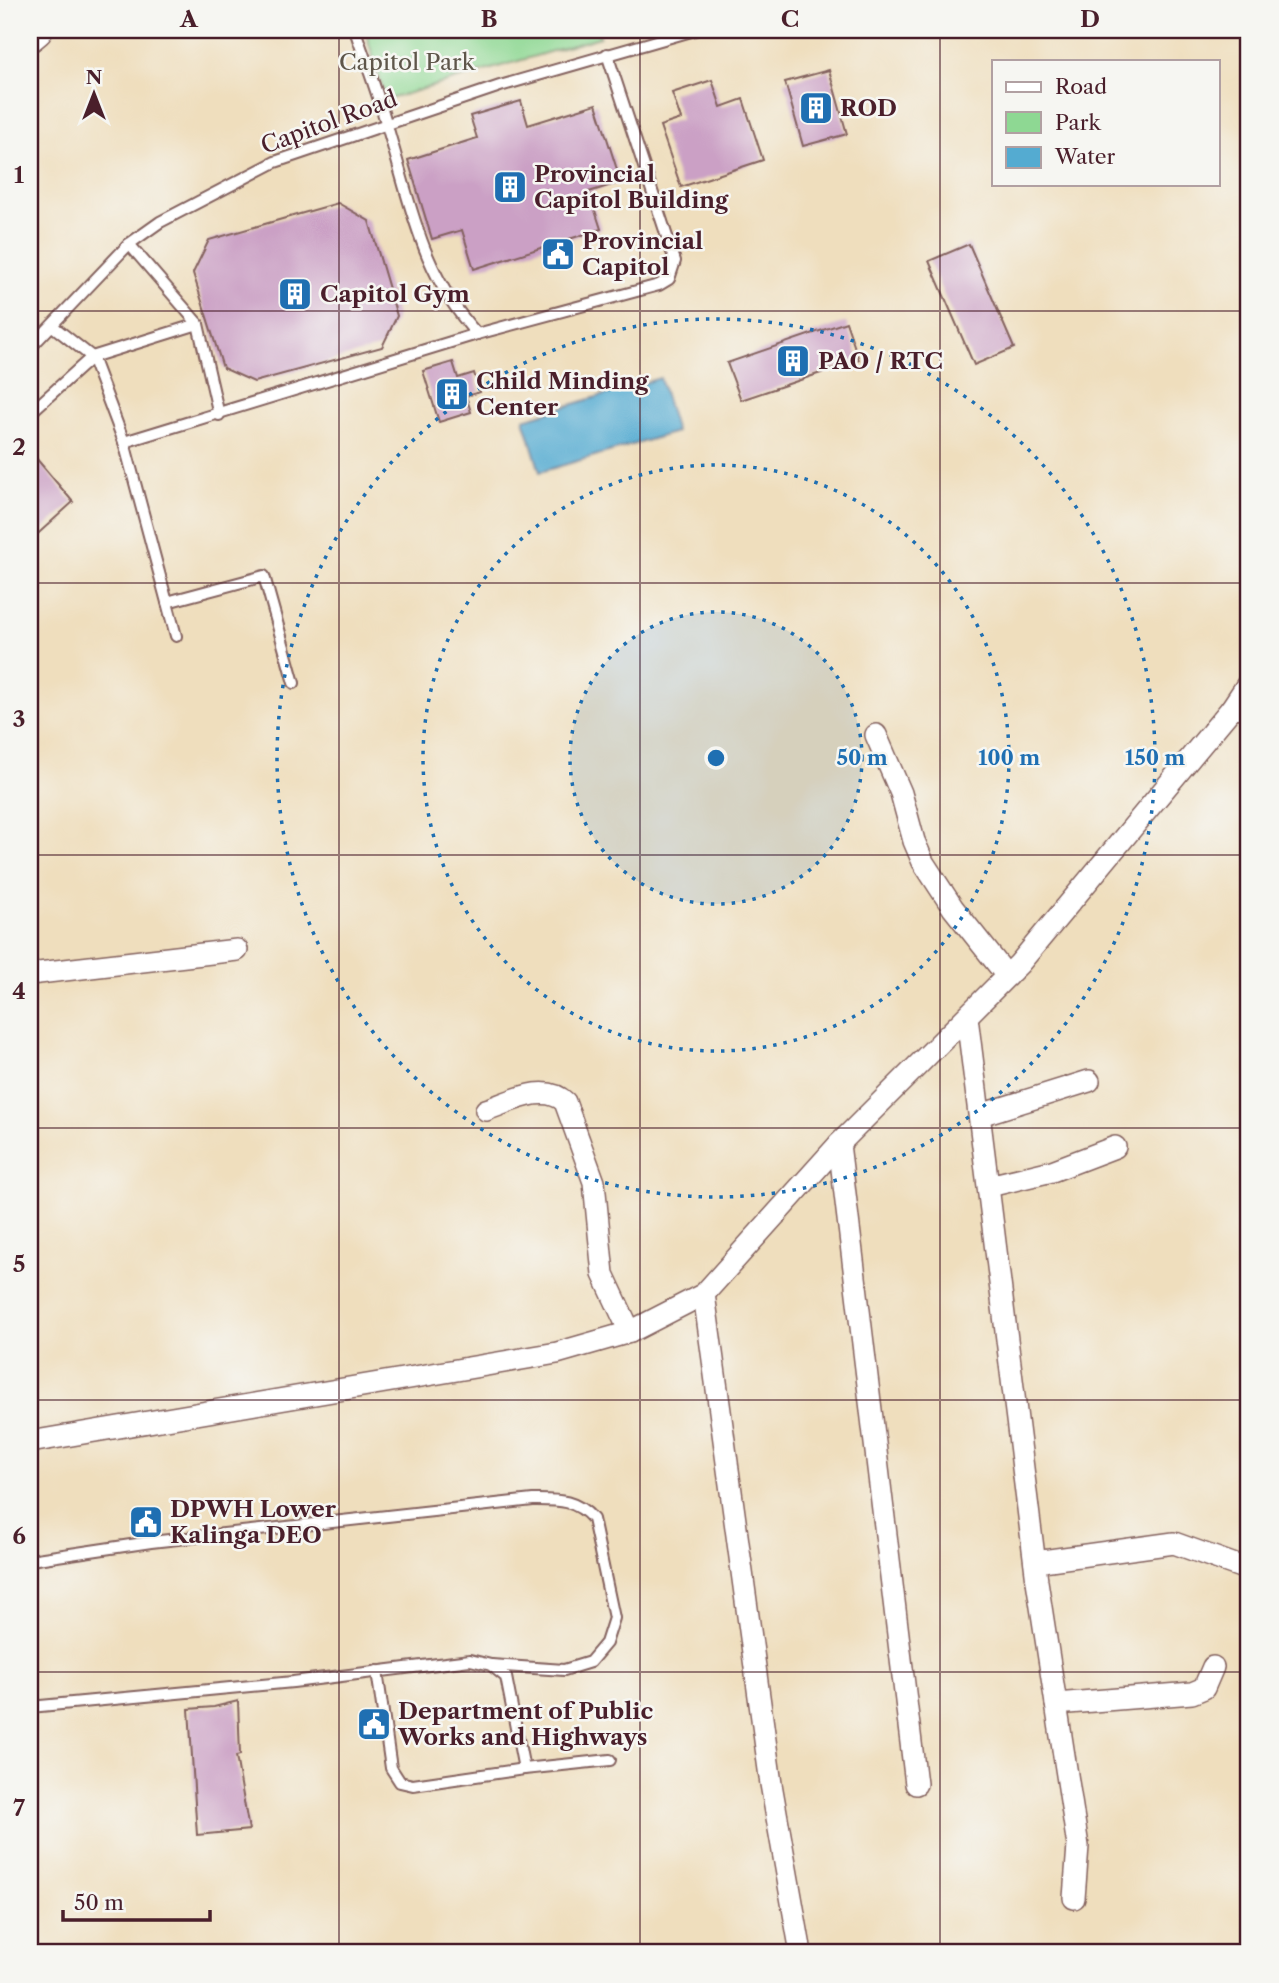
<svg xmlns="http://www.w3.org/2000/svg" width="1279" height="1983" font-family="'Libre Caslon Text',serif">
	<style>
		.green { fill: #8ed893; stroke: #6c7c5f; stroke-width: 2 }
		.water { fill: #54abd1; stroke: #4f657e; stroke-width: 2 }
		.building { fill: #cba0c5 }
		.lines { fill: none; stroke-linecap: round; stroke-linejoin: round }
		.lane-casing { stroke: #84625e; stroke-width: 14 }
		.street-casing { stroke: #84625e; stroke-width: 24 }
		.primary-casing { stroke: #84625e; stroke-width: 35 }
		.lane { stroke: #fff; stroke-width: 10 }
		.street { stroke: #fff; stroke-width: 21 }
		.primary { stroke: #fff; stroke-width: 32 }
		.grid { fill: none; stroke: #4a1f2b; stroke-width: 2; stroke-opacity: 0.55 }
		.ring { fill: none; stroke: #1f6fb2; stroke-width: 3.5; stroke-dasharray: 3.5 7 }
		.labels { text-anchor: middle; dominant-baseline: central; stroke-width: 5; stroke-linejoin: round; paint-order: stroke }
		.park-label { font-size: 23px; fill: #5e564a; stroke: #f6f6f2 }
		.poi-label { font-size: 23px; font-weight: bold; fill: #4a1f2b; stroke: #f6f6f2; text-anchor: start }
		.street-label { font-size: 23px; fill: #4a1f2b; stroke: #f6f6f2 }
		.centre { fill: #1f6fb2; stroke: #f6f6f2; stroke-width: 3.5 }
		.ring-label { font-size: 21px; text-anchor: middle; font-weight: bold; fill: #1f6fb2; stroke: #f6f6f2; stroke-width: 5; stroke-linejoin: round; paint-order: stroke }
		.neatline { fill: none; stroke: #4a1f2b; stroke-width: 2.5 }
		.grid-label { font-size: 23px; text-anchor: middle; font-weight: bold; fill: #4a1f2b }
	</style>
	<rect width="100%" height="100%" fill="#f6f6f2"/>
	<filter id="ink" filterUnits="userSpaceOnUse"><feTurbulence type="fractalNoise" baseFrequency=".0143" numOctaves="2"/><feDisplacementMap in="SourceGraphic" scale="14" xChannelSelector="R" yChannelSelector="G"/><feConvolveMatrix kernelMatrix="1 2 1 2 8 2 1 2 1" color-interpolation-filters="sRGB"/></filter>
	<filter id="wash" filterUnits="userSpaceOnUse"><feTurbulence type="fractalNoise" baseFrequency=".00686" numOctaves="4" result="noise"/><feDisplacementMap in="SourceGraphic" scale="28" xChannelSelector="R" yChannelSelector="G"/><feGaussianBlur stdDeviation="1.57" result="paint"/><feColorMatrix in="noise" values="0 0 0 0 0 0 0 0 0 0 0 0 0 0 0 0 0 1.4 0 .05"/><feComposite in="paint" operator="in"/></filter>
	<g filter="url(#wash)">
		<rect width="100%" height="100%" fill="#efdebd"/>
		<!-- green -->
		<path class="green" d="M365,30H598L600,37L386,100Z"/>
		<!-- water -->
		<path class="water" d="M660,378L676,432L540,472L524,419Z"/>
		<g id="blocks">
			<!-- building -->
			<g class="building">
				<path d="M829,70L847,134L803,146L785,82Z"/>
				<path d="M712,80L721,107L743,99L763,160L681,187L660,126L681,119L672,93Z"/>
				<path d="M521,101L528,125L596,104L621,182L589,192L601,229L474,269L462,230L432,239L408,160L477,138L470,116Z"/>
				<path d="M338,203L369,221L397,316L382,347L254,382L223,368L193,273L209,240Z"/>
				<path d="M969,244L1014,348L974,365L929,261Z"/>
				<path d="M846,322L859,360L741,400L727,363Z"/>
				<path d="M453,362L458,378L474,373L480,392L466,396L471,412L439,422L423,371Z"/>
				<path d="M30,451L73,502L30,541Z"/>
				<path d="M238,1701L240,1755L236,1756L249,1830L197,1835L189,1709L214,1707Z"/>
			</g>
		</g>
	</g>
	<g filter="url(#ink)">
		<use href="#blocks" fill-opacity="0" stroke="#84625e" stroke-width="2"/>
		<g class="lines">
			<!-- lane casing -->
			<g class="lane-casing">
				<g id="lane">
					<path d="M355,30C367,65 380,100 390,136C412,210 423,275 477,334"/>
					<path d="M129,244L198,324L219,415"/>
					<path d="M54,327L92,357L124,442L176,636"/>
					<path d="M30,348L129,244L160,222L275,162L500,86L695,30"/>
					<path d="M30,413L92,357L198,324"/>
					<path d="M124,442L477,334L659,285L669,279L675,261L607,54"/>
					<path d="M167,602L264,576L294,683"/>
					<path d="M30,1560L151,1542L533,1500C558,1500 576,1499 593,1519L614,1618L606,1643L590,1662L564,1670L491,1665"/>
					<path d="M377,1671L391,1768L400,1782L413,1785L524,1769"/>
					<path d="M30,1707L293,1682L470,1660L491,1665L506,1677L524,1769L610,1760"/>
				</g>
			</g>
			<!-- street casing -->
			<g class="street-casing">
				<g id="street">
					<path d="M1231,709L1249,682"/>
					<path d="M876,735L901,793L914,841L923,862L953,908L1007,976"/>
					<path d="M30,974L237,950"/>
					<path d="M967,1017L1037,1581L1078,1846L1074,1898"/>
					<path d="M486,1110C510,1102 545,1082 565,1102L594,1182L603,1274L630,1332"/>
					<path d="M980,1115L1089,1081"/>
					<path d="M839,1144L916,1784"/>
					<path d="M989,1186L1052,1171L1115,1147"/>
					<path d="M704,1294L771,1784L801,1953"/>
					<path d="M30,1442L557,1353L630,1332L704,1294L839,1144L1019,964L1231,709L1249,704"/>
					<path d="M1035,1562L1174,1543L1249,1570"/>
					<path d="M1056,1704L1192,1693L1204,1688L1213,1667"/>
				</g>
			</g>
			<!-- primary casing -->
			<g class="primary-casing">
				<path id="primary" d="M30,35L36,30"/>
			</g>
			<!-- lane -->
			<use href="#lane" class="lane"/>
			<!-- street -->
			<use href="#street" class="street"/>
			<!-- primary -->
			<use href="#primary" class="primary"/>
		</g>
	</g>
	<!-- grid -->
	<path class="grid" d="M339,30V1953M640,30V1953M940,30V1953M30,311H1249M30,583H1249M30,855H1249M30,1128H1249M30,1400H1249M30,1672H1249"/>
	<!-- distance rings -->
	<circle cx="716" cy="758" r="146" fill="#1f6fb2" fill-opacity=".12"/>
	<g class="ring">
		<circle cx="716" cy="758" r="146"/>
		<circle cx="716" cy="758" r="293"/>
		<circle cx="716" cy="758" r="439"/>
	</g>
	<!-- icons -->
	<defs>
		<g id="building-square" transform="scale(1.75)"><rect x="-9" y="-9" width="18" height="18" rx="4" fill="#1f6fb2" stroke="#f6f6f2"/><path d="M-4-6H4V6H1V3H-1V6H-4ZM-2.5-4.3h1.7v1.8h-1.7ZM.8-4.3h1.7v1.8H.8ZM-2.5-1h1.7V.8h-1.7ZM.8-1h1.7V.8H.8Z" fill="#fff"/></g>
		<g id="civic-square" transform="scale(1.75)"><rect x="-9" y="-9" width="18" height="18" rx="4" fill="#1f6fb2" stroke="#f6f6f2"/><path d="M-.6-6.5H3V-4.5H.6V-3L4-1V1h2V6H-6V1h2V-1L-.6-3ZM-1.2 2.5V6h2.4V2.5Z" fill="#fff"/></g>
	</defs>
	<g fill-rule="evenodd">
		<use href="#building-square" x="816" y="108"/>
		<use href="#building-square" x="510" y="187"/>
		<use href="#civic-square" x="558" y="254"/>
		<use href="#building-square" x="295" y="294"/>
		<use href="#building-square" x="793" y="361"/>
		<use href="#building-square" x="452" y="394"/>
		<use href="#civic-square" x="146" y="1522"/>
		<use href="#civic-square" x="374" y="1724"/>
	</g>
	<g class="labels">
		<!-- park labels -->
		<g class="park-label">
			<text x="407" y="62">Capitol Park</text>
		</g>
		<!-- poi labels -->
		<g class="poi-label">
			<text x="840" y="108">ROD</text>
			<text x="534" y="174">Provincial<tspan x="534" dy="26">Capitol Building</tspan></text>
			<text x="582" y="241">Provincial<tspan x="582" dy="26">Capitol</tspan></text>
			<text x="320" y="294">Capitol Gym</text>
			<text x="818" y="361">PAO / RTC</text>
			<text x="476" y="381">Child Minding<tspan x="476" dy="26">Center</tspan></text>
			<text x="170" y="1509">DPWH Lower<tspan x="170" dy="26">Kalinga DEO</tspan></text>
			<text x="398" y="1711">Department of Public<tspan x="398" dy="26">Works and Highways</tspan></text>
		</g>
		<!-- street labels -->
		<g class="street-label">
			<text transform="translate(329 122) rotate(-20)">Capitol Road</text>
		</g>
	</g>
	<circle cx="716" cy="758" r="10" class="centre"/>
	<g class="ring-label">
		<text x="862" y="765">50 m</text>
		<text x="1009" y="765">100 m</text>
		<text x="1155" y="765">150 m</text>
	</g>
	<!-- margin -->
	<rect width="1279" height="1983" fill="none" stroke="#f6f6f2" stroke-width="77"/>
	<!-- legend -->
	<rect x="992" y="60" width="228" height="126" fill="#f6f6f2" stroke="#b1a0a2" stroke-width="2"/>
	<rect x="1006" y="82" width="35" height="10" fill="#ffffff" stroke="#b1a0a2" stroke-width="2"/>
	<text x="1055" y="94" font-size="21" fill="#4a1f2b">Road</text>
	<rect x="1006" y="112" width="35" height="21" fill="#8ed893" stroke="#b1a0a2" stroke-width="2"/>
	<text x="1055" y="130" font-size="21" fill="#4a1f2b">Park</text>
	<rect x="1006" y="147" width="35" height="21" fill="#54abd1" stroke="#b1a0a2" stroke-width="2"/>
	<text x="1055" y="164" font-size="21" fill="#4a1f2b">Water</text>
	<!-- north arrow -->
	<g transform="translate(94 94)" stroke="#f6f6f2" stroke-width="5" paint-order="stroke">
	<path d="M0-5L12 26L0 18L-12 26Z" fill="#4a1f2b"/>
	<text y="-10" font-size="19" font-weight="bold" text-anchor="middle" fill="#4a1f2b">N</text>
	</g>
	<!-- scale -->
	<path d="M63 1910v10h147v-10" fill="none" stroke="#4a1f2b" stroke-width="3.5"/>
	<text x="74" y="1910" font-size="21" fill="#4a1f2b" stroke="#f6f6f2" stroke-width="5" paint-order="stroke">50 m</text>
	<rect x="38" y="38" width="1202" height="1906" class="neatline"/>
	<g class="grid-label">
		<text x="189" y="27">A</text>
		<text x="489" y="27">B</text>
		<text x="790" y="27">C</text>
		<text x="1090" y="27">D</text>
		<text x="19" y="183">1</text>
		<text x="19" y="455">2</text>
		<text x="19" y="727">3</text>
		<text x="19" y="999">4</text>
		<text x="19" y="1272">5</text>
		<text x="19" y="1544">6</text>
		<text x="19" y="1816">7</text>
	</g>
</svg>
